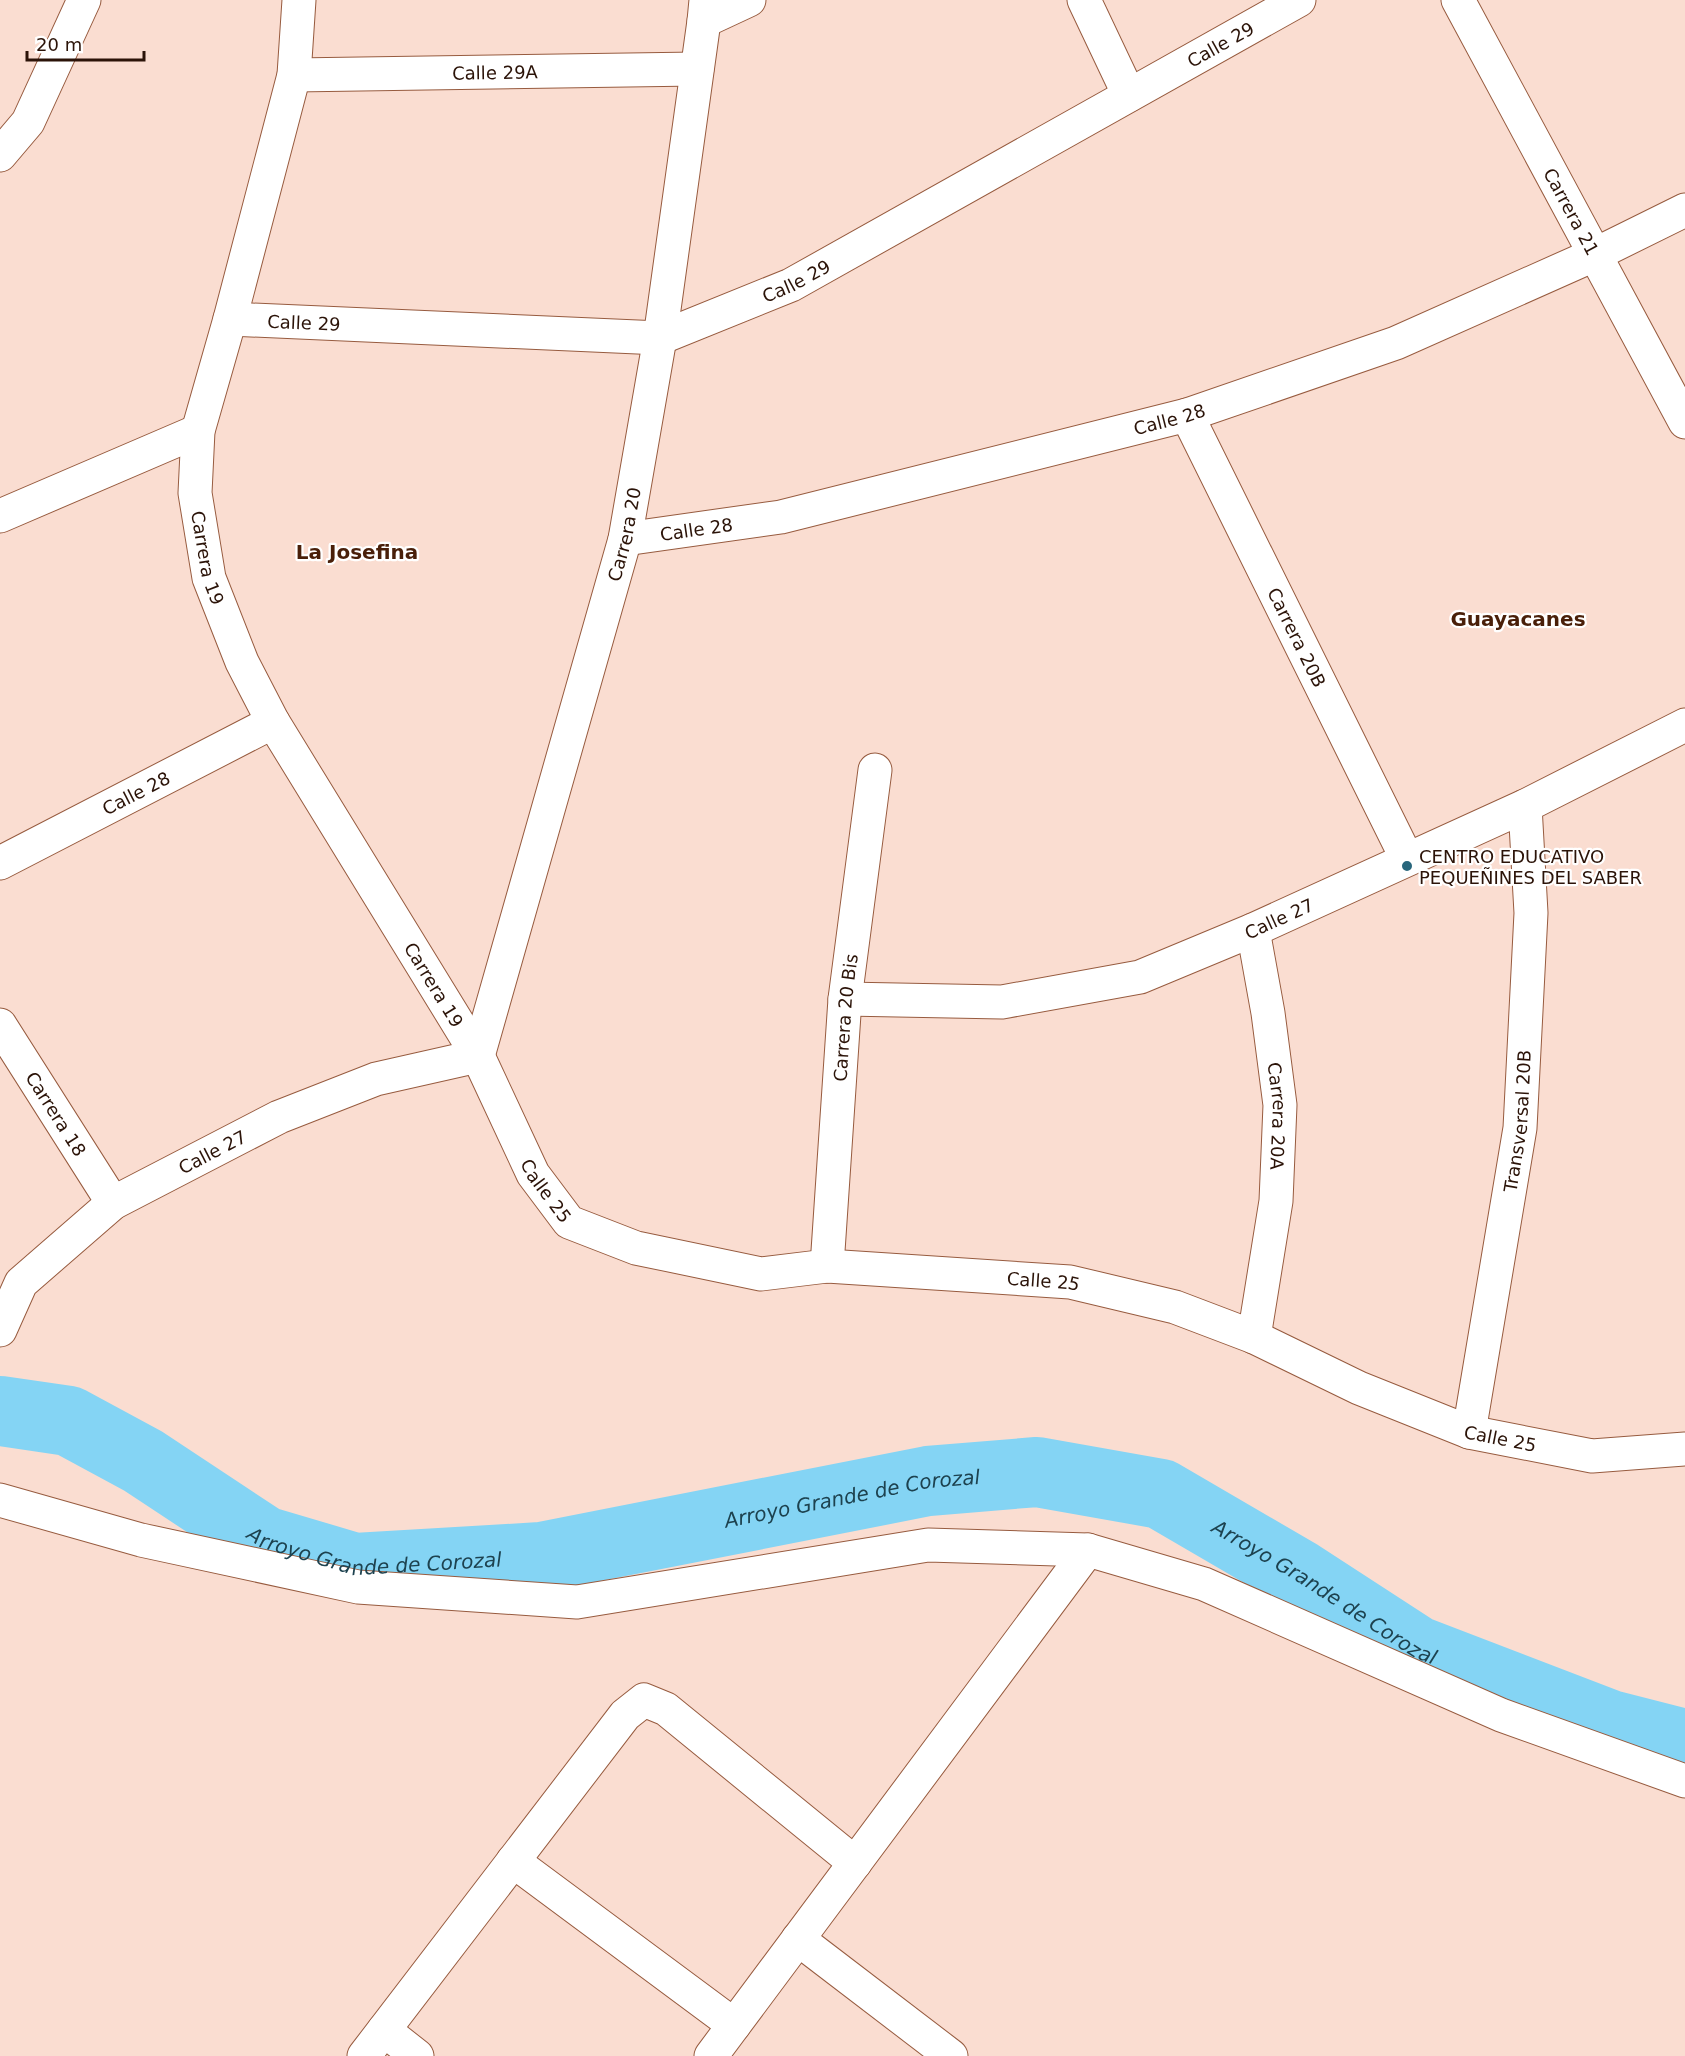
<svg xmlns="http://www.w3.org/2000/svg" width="1685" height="2056" font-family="'DejaVu Sans',sans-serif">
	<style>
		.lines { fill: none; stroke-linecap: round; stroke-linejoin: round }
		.river { stroke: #84d4f4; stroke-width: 70 }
		.minor-casing { stroke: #975b3f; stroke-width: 35 }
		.minor { stroke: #fff; stroke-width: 33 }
		.poi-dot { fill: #28667c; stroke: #fff; stroke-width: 2 }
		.labels { text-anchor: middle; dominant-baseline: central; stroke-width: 4.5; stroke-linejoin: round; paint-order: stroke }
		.street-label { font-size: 18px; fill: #2b1308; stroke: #fff }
		.poi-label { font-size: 18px; fill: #2b1308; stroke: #fff; text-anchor: start }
		.neighbourhood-label { font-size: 20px; font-weight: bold; fill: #491f09; stroke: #fff }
		.water-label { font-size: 20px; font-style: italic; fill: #1d424f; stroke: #fff }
	</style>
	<rect width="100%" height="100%" fill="#faddd1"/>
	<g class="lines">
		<!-- river -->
		<path class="river" id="s1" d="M0,1411L69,1421L143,1461L264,1541L355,1568L541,1557L928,1481L1037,1472L1161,1494L1300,1575L1417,1651L1610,1725L1685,1744"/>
		<!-- minor casing -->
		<g class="minor-casing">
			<g id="minor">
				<path id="s2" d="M299,0L294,75L230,319L198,431L195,493L209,578L242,662L273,722L478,1056L533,1174L569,1222L636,1248L761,1274L827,1266L1070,1282L1175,1307L1254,1337L1359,1388L1469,1432L1592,1456L1685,1449"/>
				<path d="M1084,0L1129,95"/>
				<path id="s3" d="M1458,0L1685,422"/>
				<path d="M704,21L749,0"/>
				<path id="s4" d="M294,75L697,69"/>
				<path d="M0,155L28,122L84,0"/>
				<path id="s5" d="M230,319L660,338L791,285L1299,0"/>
				<path id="s6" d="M1187,415L1407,859"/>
				<path d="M0,516L198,431"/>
				<path id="s7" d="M625,539L781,517L1187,415L1396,343L1596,254L1685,210"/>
				<path id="s8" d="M0,863L273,722"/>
				<path id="s9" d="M1253,930L1268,1013L1280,1105L1276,1201L1254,1337"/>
				<path id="s10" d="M845,999L1002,1002L1140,977L1253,930L1525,806L1685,725"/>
				<path id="s11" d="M0,1025L113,1203"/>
				<path id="s12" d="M478,1056L625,539L660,338L704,21L706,0"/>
				<path id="s13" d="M827,1266L845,999L875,770"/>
				<path id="s14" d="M0,1330L21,1283L113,1203L279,1117L376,1079L478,1056"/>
				<path id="s15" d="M1469,1432L1520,1128L1531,913L1525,806"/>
				<path d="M0,1500L141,1540L358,1587L577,1602L928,1545L1088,1550L1204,1584L1501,1715L1685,1781"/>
				<path d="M513,1861L734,2025"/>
				<path d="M798,1939L951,2056"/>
				<path d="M384,2030L417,2056"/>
				<path d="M364,2056L625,1715L644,1700L666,1709L855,1863"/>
				<path d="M711,2056L1088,1550"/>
			</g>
		</g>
		<!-- minor -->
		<use href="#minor" class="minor"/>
	</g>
	<!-- markers -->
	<circle class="poi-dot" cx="1407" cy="866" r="6"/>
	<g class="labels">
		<!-- street labels -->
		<g class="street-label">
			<text stroke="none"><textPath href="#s5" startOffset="1064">Calle 29</textPath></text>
			<text stroke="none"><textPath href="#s4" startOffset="201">Calle 29A</textPath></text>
			<text stroke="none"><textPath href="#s3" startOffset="240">Carrera 21</textPath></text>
			<text stroke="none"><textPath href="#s5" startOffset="578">Calle 29</textPath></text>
			<text stroke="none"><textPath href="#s5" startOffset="74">Calle 29</textPath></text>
			<text stroke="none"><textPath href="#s7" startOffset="558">Calle 28</textPath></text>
			<text stroke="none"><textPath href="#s7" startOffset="72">Calle 28</textPath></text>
			<text stroke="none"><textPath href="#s12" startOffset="542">Carrera 20</textPath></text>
			<text stroke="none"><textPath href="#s2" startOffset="572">Carrera 19</textPath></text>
			<text stroke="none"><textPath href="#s6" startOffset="248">Carrera 20B</textPath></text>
			<text stroke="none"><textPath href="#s8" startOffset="153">Calle 28</textPath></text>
			<text stroke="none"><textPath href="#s10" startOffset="448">Calle 27</textPath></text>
			<text stroke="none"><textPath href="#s2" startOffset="1058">Carrera 19</textPath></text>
			<text stroke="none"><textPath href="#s13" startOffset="249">Carrera 20 Bis</textPath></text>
			<text stroke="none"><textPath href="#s11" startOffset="105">Carrera 18</textPath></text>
			<text stroke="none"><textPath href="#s9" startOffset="188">Carrera 20A</textPath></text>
			<text stroke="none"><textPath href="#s15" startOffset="315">Transversal 20B</textPath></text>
			<text stroke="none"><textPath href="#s14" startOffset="285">Calle 27</textPath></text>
			<text stroke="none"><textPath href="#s2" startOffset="1293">Calle 25</textPath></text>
			<text stroke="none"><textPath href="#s2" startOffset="1815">Calle 25</textPath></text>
			<text stroke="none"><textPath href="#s2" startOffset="2301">Calle 25</textPath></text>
		</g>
		<!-- poi labels -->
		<g class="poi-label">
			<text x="1419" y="856">CENTRO EDUCATIVO<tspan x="1419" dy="21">PEQUEÑINES DEL SABER</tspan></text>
		</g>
		<!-- neighbourhood labels -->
		<g class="neighbourhood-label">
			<text x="357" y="552">La Josefina</text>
			<text x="1518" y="619">Guayacanes</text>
		</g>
		<!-- water labels -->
		<g class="water-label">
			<text stroke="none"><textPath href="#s1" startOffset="897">Arroyo Grande de Corozal</textPath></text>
			<text stroke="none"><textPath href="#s1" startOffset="411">Arroyo Grande de Corozal</textPath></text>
			<text stroke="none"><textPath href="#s1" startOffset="1401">Arroyo Grande de Corozal</textPath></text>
		</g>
	</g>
	<!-- scale -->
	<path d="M27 51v9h117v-9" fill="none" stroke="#2b1308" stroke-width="3"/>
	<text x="36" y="51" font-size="18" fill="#2b1308" stroke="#ffffff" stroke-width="4.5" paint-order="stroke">20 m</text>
</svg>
